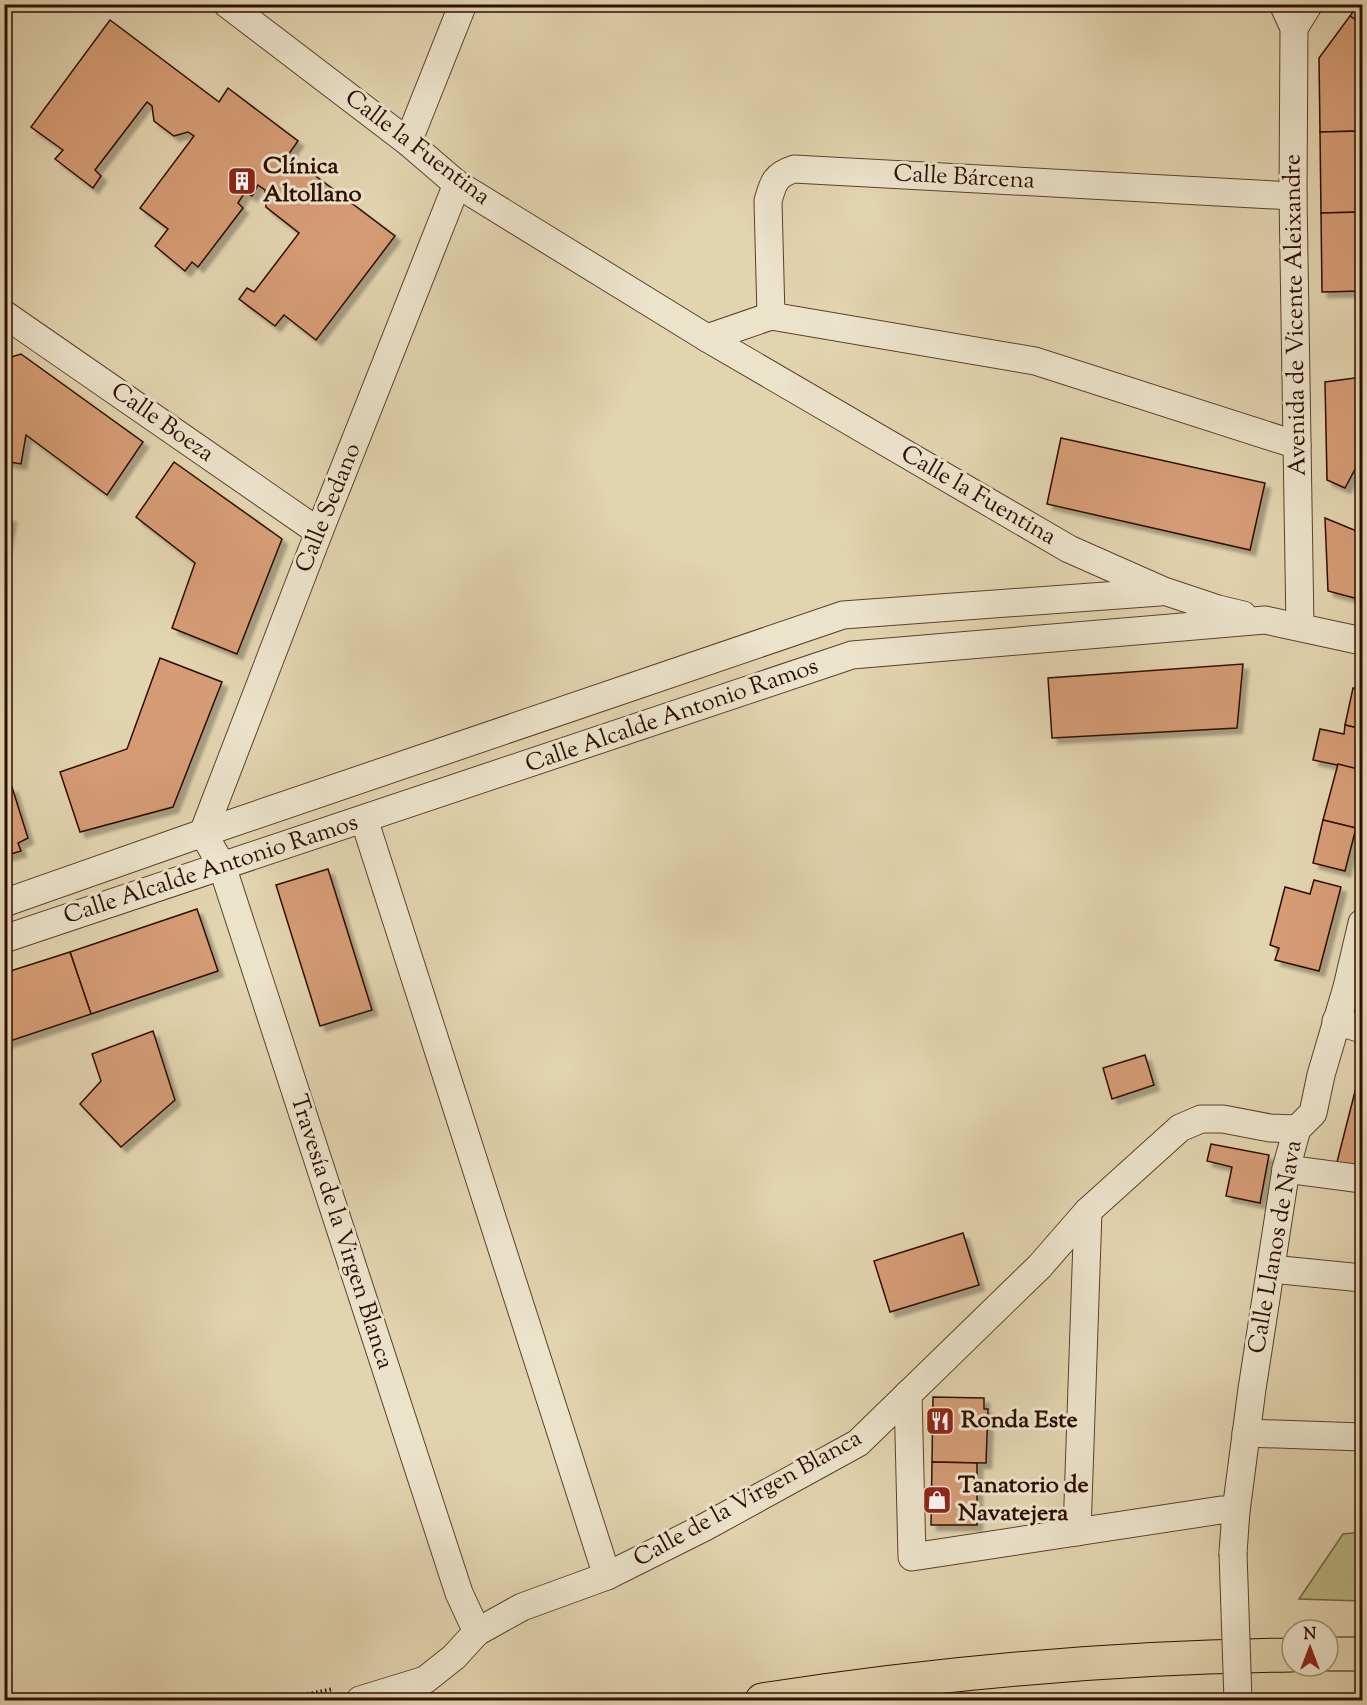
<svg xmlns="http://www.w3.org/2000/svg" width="1367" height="1705" font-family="'Sorts Mill Goudy',serif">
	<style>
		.green { fill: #babb86; stroke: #746443; stroke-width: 1.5 }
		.building { fill: #d59c74; stroke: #2e0e00; stroke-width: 1.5; filter: url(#shadow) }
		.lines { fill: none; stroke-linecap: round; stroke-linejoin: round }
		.minor-casing { stroke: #5b402c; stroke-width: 29 }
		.trunk-casing { stroke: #2e0e00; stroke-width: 35 }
		.path { stroke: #2e0e00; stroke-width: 4; stroke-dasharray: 1.5 3; stroke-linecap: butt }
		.minor { stroke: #ece3cb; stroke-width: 27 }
		.trunk { stroke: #e2d4af; stroke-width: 33 }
		.minor-bridge-casing { stroke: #5b402c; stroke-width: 29; stroke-linecap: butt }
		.minor-bridge { stroke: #ece3cb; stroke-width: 27 }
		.labels { text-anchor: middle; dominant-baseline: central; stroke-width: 6; stroke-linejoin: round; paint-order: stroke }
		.street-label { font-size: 24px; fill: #2e0e00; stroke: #ece3cb }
		.poi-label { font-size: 24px; font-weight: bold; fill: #2e0e00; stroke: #ece3cb; text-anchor: start }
	</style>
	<defs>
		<filter id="shadow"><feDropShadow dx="5.5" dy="5.5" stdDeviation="1.5" flood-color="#0004"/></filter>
	</defs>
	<rect width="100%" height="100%" fill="#e2d4af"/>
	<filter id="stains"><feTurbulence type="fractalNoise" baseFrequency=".00333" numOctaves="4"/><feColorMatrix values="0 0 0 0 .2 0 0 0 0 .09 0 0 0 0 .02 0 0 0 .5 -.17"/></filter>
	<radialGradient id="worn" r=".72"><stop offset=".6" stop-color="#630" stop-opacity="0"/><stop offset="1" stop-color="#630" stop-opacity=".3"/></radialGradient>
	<!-- green -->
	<path class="green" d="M1362,1532V1601L1299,1599L1343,1534Z"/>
	<!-- building -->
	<g class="building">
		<path d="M1358,4H1362V24L1350,16Z"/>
		<path d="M1350,16L1362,24V131L1320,132L1319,58Z"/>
		<path d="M110,20L219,102L228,88L298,141L288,155L395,236L316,340L284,315L275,326L239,299L247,288L254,292L299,233L266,207L265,190L258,185L252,196L245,192L238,203L243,208L198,267L192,262L185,271L155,246L168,229L140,208L194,136L188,132L174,136L154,121L152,106L147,102L95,170L101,176L93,188L55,159L63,150L31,127Z"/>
		<path d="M1362,131V212L1321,213L1320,132Z"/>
		<path d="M1362,212V291L1322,292L1321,213Z"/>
		<path d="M21,354L143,442L107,495L26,435L21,464L4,461V359Z"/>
		<path d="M1362,377V456L1345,488L1327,480L1325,382Z"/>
		<path d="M1061,438L1265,483L1250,550L1047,504Z"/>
		<path d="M174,462L282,539L237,654L172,628L195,563L136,517Z"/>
		<path d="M4,516L11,517L5,550H4Z"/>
		<path d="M1325,518L1359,532V545L1362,546V600L1328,591Z"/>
		<path d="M160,658L222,682L173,807L80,832L60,772L127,749Z"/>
		<path d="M1243,664L1237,728L1052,738L1048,678Z"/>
		<path d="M1353,688L1362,689V729L1345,725Z"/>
		<path d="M1345,725L1362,729V770L1313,760L1320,729L1344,734Z"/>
		<path d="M1338,764L1362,770V800L1356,828L1323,820Z"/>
		<path d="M12,787L28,838L18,843L21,851L4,856V789Z"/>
		<path d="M1323,820L1356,828L1345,871L1313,863Z"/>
		<path d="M328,869L372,1010L320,1026L276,885Z"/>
		<path d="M1314,880L1341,887L1319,971L1275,960L1279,948L1270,945L1285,887L1310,894Z"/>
		<path d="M197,909L218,971L91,1014L70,952Z"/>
		<path d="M70,952L91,1014L4,1043V973Z"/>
		<path d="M153,1031L175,1100L121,1147L80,1104L101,1081L92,1054Z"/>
		<path d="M1145,1055L1154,1085L1112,1099L1103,1068Z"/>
		<path d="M1362,1064V1169L1336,1166Z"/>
		<path d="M1211,1144L1269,1155L1260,1203L1226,1196L1232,1167L1207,1161Z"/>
		<path d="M963,1233L979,1285L890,1312L874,1261Z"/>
		<path d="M933,1397L984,1398V1409H988L986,1463L932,1462Z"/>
		<path d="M932,1462L977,1463V1525H931Z"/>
	</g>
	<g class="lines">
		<!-- minor casing -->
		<g class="minor-casing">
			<g id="minor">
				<path d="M227,4L408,142L457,184L707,338L1069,549L1164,591L1218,609L1243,615"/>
				<path d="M1283,4L1294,28L1293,196L1300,627"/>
				<path d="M1294,28L1309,4"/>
				<path d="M408,142L463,4"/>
				<path d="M457,184L319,532L203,833L222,866L459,1593L477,1632"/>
				<path d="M4,314L319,532"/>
				<path d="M771,316L768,201C773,183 775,175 794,169L1293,196"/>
				<path d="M707,338L771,316L1035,361L1297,445"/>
				<path d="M364,819L607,1576"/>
				<path d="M4,903L203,833L843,615L1160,592"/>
				<path d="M4,939L852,655L1265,620L1362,641"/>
				<path d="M1336,1021L1362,1029"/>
				<path d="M1286,1169L1362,1179"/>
				<path d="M1271,1269L1362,1278"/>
				<path d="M908,1394L912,1557L1221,1510L1236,1511"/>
				<path d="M1246,1433L1362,1437"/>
				<path d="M1077,1532L1088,1211"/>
				<path d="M1233,1553L1236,1511L1252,1389L1286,1169L1297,1129L1313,1113L1321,1075L1347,987L1362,923"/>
				<path d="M360,1700L425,1680L454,1657L477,1632L522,1607L607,1576L705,1527L858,1443L1040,1266L1088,1211L1180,1128L1201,1119H1223L1270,1128L1297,1129"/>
			</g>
		</g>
		<!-- trunk casing -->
		<g class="trunk-casing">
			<g id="trunk">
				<path d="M1328,1654H1362"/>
				<path d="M762,1700C938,1673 1114,1657 1292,1655"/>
			</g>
		</g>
		<!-- path -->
		<path class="path" d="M281,1700L333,1689"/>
		<!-- minor -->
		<use href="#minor" class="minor"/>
		<!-- trunk -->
		<use href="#trunk" class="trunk"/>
		<!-- minor-bridge casing -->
		<g class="minor-bridge-casing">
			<path id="minor-bridge" d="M1233,1553L1238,1700"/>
		</g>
		<!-- minor-bridge -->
		<use href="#minor-bridge" class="minor-bridge"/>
	</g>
	<!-- icons -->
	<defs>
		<g id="building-square" transform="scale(1.5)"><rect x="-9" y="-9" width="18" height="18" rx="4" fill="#8f2418" stroke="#ece3cb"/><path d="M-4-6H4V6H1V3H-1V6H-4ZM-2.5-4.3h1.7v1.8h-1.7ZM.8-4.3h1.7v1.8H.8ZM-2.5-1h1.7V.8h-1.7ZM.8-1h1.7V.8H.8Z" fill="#fff"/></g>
		<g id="restaurant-square" transform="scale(1.5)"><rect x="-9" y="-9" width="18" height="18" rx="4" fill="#8f2418" stroke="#ece3cb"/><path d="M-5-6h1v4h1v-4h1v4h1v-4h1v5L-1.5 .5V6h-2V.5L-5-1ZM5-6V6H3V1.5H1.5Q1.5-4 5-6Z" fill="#fff"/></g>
		<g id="shop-square" transform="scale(1.5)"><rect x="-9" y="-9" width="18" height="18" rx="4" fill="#8f2418" stroke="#ece3cb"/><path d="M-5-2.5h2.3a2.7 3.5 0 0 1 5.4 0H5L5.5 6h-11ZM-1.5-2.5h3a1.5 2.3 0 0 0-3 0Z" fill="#fff"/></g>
	</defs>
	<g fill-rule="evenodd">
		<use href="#building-square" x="242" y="181"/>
		<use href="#restaurant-square" x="940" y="1421"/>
		<use href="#shop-square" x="937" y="1500"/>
	</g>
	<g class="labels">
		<!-- street labels -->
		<g class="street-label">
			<text transform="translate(417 148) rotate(37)">Calle la Fuentina</text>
			<text transform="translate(964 178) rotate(3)">Calle Bárcena</text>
			<text transform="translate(1296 315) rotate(-91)">Avenida de Vicente Aleixandre</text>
			<text transform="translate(162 423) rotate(35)">Calle Boeza</text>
			<text transform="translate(978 496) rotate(30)">Calle la Fuentina</text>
			<text transform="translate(329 508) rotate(-68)">Calle Sedano</text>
			<text transform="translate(672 716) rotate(-19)">Calle Alcalde Antonio Ramos</text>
			<text transform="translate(211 870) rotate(-18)">Calle Alcalde Antonio Ramos</text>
			<text transform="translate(341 1232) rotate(72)">Travesía de la Virgen Blanca</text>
			<text transform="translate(1276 1247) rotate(-80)">Calle Llanos de Nava</text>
			<text transform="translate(748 1499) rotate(-29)">Calle de la Virgen Blanca</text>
		</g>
		<!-- poi labels -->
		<g class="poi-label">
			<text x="263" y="167">Clínica<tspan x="263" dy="28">Altollano</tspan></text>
			<text x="961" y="1421">Ronda Este</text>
			<text x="958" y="1486">Tanatorio de<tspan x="958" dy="28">Navatejera</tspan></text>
		</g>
	</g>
	<!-- margin -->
	<rect width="1367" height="1705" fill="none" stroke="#e2d4af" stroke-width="24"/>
	<rect x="6" y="6" width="1355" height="1693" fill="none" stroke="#2e0e00" stroke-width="3"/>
	<rect x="12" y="12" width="1343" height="1681" fill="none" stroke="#2e0e00" stroke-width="1.5"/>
	<!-- north arrow -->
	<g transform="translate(1310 1648)"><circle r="28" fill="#ece3cb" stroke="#a08e7a" stroke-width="1.5"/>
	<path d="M0-4.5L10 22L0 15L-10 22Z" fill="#8f2418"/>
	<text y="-9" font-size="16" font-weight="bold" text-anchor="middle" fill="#2e0e00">N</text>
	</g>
	<rect width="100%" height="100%" filter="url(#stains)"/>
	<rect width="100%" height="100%" fill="url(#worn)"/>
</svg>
